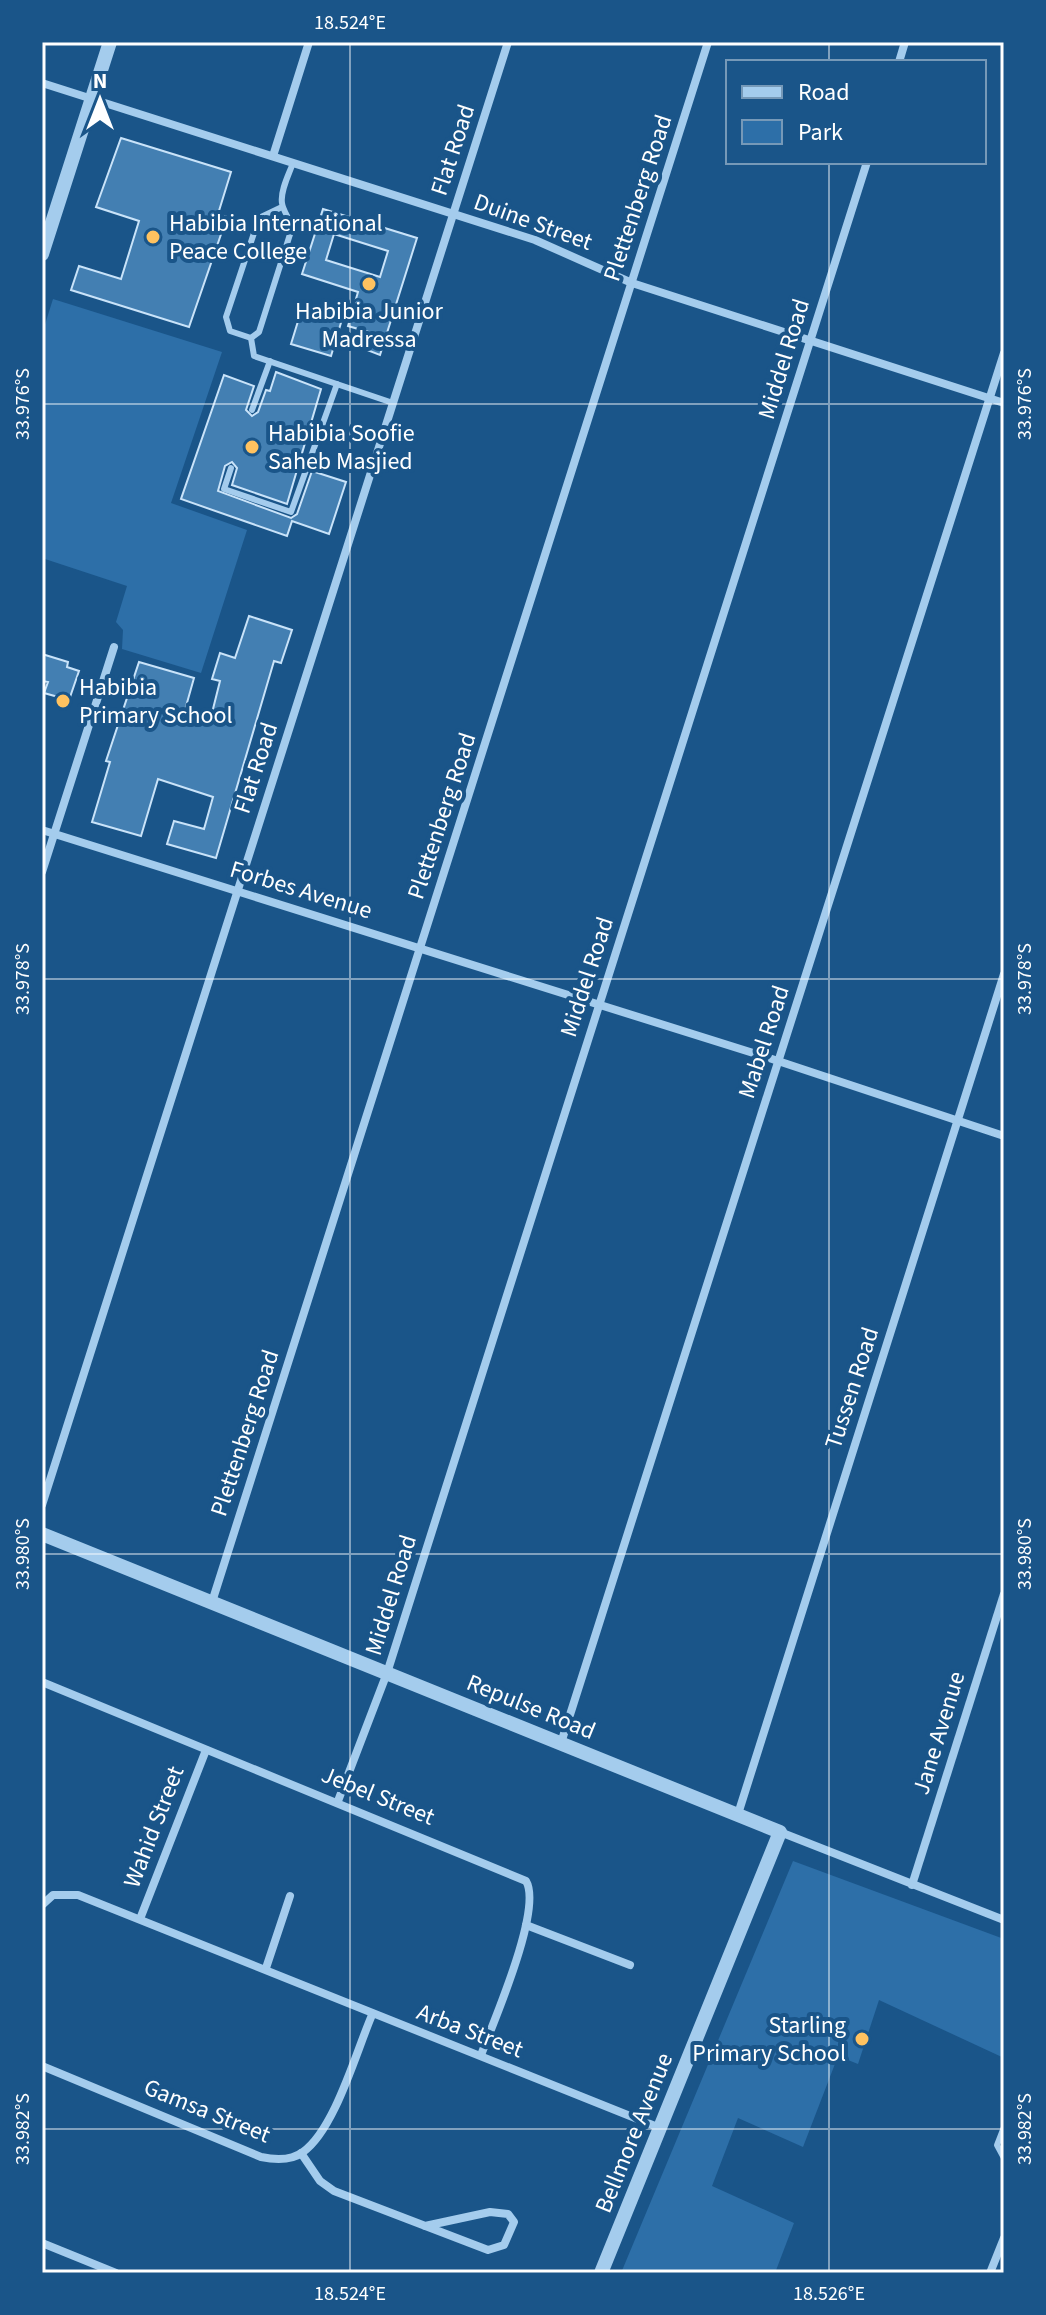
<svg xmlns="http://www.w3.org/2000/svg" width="1046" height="2315" font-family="'Source Sans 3',sans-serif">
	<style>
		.green { fill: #2d6fa8 }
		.building { fill: #437fb2; stroke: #c9e3f9; stroke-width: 2; fill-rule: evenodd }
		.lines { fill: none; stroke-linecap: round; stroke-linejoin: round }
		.service { stroke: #a4cced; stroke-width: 6 }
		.minor { stroke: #a4cced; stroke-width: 8 }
		.tertiary { stroke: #a4cced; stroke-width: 14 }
		.ticks { fill: none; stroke: #fff; stroke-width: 2; stroke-opacity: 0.45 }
		.poi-dot { fill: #ffc260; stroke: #1a5589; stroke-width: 3 }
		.labels { text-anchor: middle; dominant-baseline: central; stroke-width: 8; stroke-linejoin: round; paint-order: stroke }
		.street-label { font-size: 24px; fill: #fff; stroke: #1a5589 }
		.poi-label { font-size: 24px; fill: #fff; stroke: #1a5589; text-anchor: start }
		.neatline { fill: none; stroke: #fff; stroke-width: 3 }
		.ticks-label { font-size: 20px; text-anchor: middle; fill: #fff }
	</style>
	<rect width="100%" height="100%" fill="#1a5589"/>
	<!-- green -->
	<g class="green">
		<path d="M53,299L222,352L171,503L247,530L201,673L122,649L123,630L116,622L127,586L42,558V334Z"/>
		<path d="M793,1861L1004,1939V2058L879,2000L858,2064L838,2056L803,2147L738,2118L712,2186L794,2223L775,2273H621Z"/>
	</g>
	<!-- building -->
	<g class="building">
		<path d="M121,138L231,172L218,214L227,217L189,327L71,290L79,266L121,279L139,221L96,207Z"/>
		<path d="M323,209L417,238L380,355L367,350L372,333L348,326L358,292L302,274ZM334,234L388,251L380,277L326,260Z"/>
		<path d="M303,305L343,316L331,356L291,344Z"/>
		<path d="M276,372L321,389L287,504L232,485L237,468L232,462L225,466L218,491L291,518L297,514L312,471L346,482L329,534L292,521L287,536L181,499L224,375L254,386L246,410L252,416L258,412L266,390L270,391Z"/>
		<path d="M249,616L292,630L281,663L274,661L216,858L167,844L174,821L204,829L213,797L158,779L141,836L92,822L110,762L106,761L139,662L194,678L183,717L209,725L220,681L212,679L220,653L235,658Z"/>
		<path d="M42,654L68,662L67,667L79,671L69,700L44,693L48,682L42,681Z"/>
	</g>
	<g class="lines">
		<!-- service -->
		<g class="service">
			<path d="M293,163C289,174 280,191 282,203C283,211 290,219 292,228L259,332L251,338L254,356L393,403"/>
			<path d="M251,338L230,331L226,317L259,218L282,207"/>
			<path d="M252,410L270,361"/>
			<path d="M231,468L224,489L291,512L337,384"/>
			<path d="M1004,2127L997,2145L1004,2158"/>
		</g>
		<!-- minor -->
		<g class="minor">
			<path d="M899,62L905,42"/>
			<path d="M42,83L535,240L632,283L1004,403"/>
			<path d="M273,156L309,42"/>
			<path d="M42,830L766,1057L1004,1136"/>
			<path d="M42,872L114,647"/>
			<path d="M42,1505L508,42"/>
			<path d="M212,1602L708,42"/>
			<path d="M42,1682L526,1881C543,1909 493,2023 481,2055"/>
			<path d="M561,1743L1004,353"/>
			<path d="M338,1801L387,1673L867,162"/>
			<path d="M738,1814L1004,974"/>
			<path d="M780,1832L1004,1920"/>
			<path d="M912,1885L1004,1594"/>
			<path d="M42,1905L53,1895H78L660,2128"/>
			<path d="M140,1919L206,1750"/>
			<path d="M526,1925L630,1965"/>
			<path d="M266,1968L290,1896"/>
			<path d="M42,2066L261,2157C275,2160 291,2161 303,2152C335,2129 356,2052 372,2015"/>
			<path d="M301,2153L320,2181L334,2191L488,2250L504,2245L514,2222L508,2214L490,2212L425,2226"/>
			<path d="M42,2243L116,2273"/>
			<path d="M990,2273L1004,2238"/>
		</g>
		<!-- tertiary -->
		<g class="tertiary">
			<path d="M42,254L110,42"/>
			<path d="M42,1534L780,1832L601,2273"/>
		</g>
	</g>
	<!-- ticks -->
	<path class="ticks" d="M350,42V2273M829,42V62M829,162V2273M42,404H1004M42,979H1004M42,1554H1004M42,2129H1004"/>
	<!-- markers -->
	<g class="poi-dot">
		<circle cx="153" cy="237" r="8"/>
		<circle cx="369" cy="284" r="8"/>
		<circle cx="252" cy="447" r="8"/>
		<circle cx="63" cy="701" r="8"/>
		<circle cx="862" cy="2039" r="8"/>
	</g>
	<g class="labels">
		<!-- street labels -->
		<g class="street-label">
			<text transform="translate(453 150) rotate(-72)">Flat Road</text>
			<text transform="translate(638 198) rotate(-72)">Plettenberg Road</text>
			<text transform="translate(533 222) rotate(20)">Duine Street</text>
			<text transform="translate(784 359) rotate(-73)">Middel Road</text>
			<text transform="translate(256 768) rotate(-72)">Flat Road</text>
			<text transform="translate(442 816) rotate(-72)">Plettenberg Road</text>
			<text transform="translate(301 890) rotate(17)">Forbes Avenue</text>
			<text transform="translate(587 977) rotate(-72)">Middel Road</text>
			<text transform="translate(764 1042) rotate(-72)">Mabel Road</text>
			<text transform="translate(852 1388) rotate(-72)">Tussen Road</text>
			<text transform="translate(245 1433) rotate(-72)">Plettenberg Road</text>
			<text transform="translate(391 1595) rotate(-73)">Middel Road</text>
			<text transform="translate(531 1707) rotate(22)">Repulse Road</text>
			<text transform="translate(939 1733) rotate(-73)">Jane Avenue</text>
			<text transform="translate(378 1796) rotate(22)">Jebel Street</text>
			<text transform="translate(154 1827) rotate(-69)">Wahid Street</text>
			<text transform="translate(470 2031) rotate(21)">Arba Street</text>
			<text transform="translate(207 2111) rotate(22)">Gamsa Street</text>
			<text transform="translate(634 2133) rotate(-68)">Bellmore Avenue</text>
		</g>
		<!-- poi labels -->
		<g class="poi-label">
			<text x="169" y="223">Habibia International<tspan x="169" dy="28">Peace College</tspan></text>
			<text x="369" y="311" text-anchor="middle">Habibia Junior<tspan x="369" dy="28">Madressa</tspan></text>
			<text x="268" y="433">Habibia Soofie<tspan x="268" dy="28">Saheb Masjied</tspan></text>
			<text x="79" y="687">Habibia<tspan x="79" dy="28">Primary School</tspan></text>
			<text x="846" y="2025" text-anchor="end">Starling<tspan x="846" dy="28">Primary School</tspan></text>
		</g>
	</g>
	<!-- border -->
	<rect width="1046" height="2315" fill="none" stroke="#1a5589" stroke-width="88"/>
	<!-- legend -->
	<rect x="726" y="60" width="260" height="104" fill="#1a5589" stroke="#7699b8" stroke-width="2"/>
	<rect x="742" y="86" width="40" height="12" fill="#a4cced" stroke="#7699b8" stroke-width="2"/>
	<text x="798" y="100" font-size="24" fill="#ffffff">Road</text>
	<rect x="742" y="120" width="40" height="24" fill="#2d6fa8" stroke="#7699b8" stroke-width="2"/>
	<text x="798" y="140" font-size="24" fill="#ffffff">Park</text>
	<!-- north arrow -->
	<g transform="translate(100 100)" stroke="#1a5589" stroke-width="6" paint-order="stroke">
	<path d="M0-6L14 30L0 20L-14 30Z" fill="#ffffff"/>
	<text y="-12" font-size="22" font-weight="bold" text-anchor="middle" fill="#ffffff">N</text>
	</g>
	<rect x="44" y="44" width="958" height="2227" class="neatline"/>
	<g class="ticks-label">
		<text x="350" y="29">18.524°E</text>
		<text transform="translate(22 404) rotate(-90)" y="7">33.976°S</text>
		<text transform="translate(1024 404) rotate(-90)" y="7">33.976°S</text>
		<text transform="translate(22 979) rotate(-90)" y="7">33.978°S</text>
		<text transform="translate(1024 979) rotate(-90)" y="7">33.978°S</text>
		<text transform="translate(22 1554) rotate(-90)" y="7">33.980°S</text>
		<text transform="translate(1024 1554) rotate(-90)" y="7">33.980°S</text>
		<text transform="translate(22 2129) rotate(-90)" y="7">33.982°S</text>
		<text transform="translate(1024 2129) rotate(-90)" y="7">33.982°S</text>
		<text x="350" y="2300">18.524°E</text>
		<text x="829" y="2300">18.526°E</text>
	</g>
</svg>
